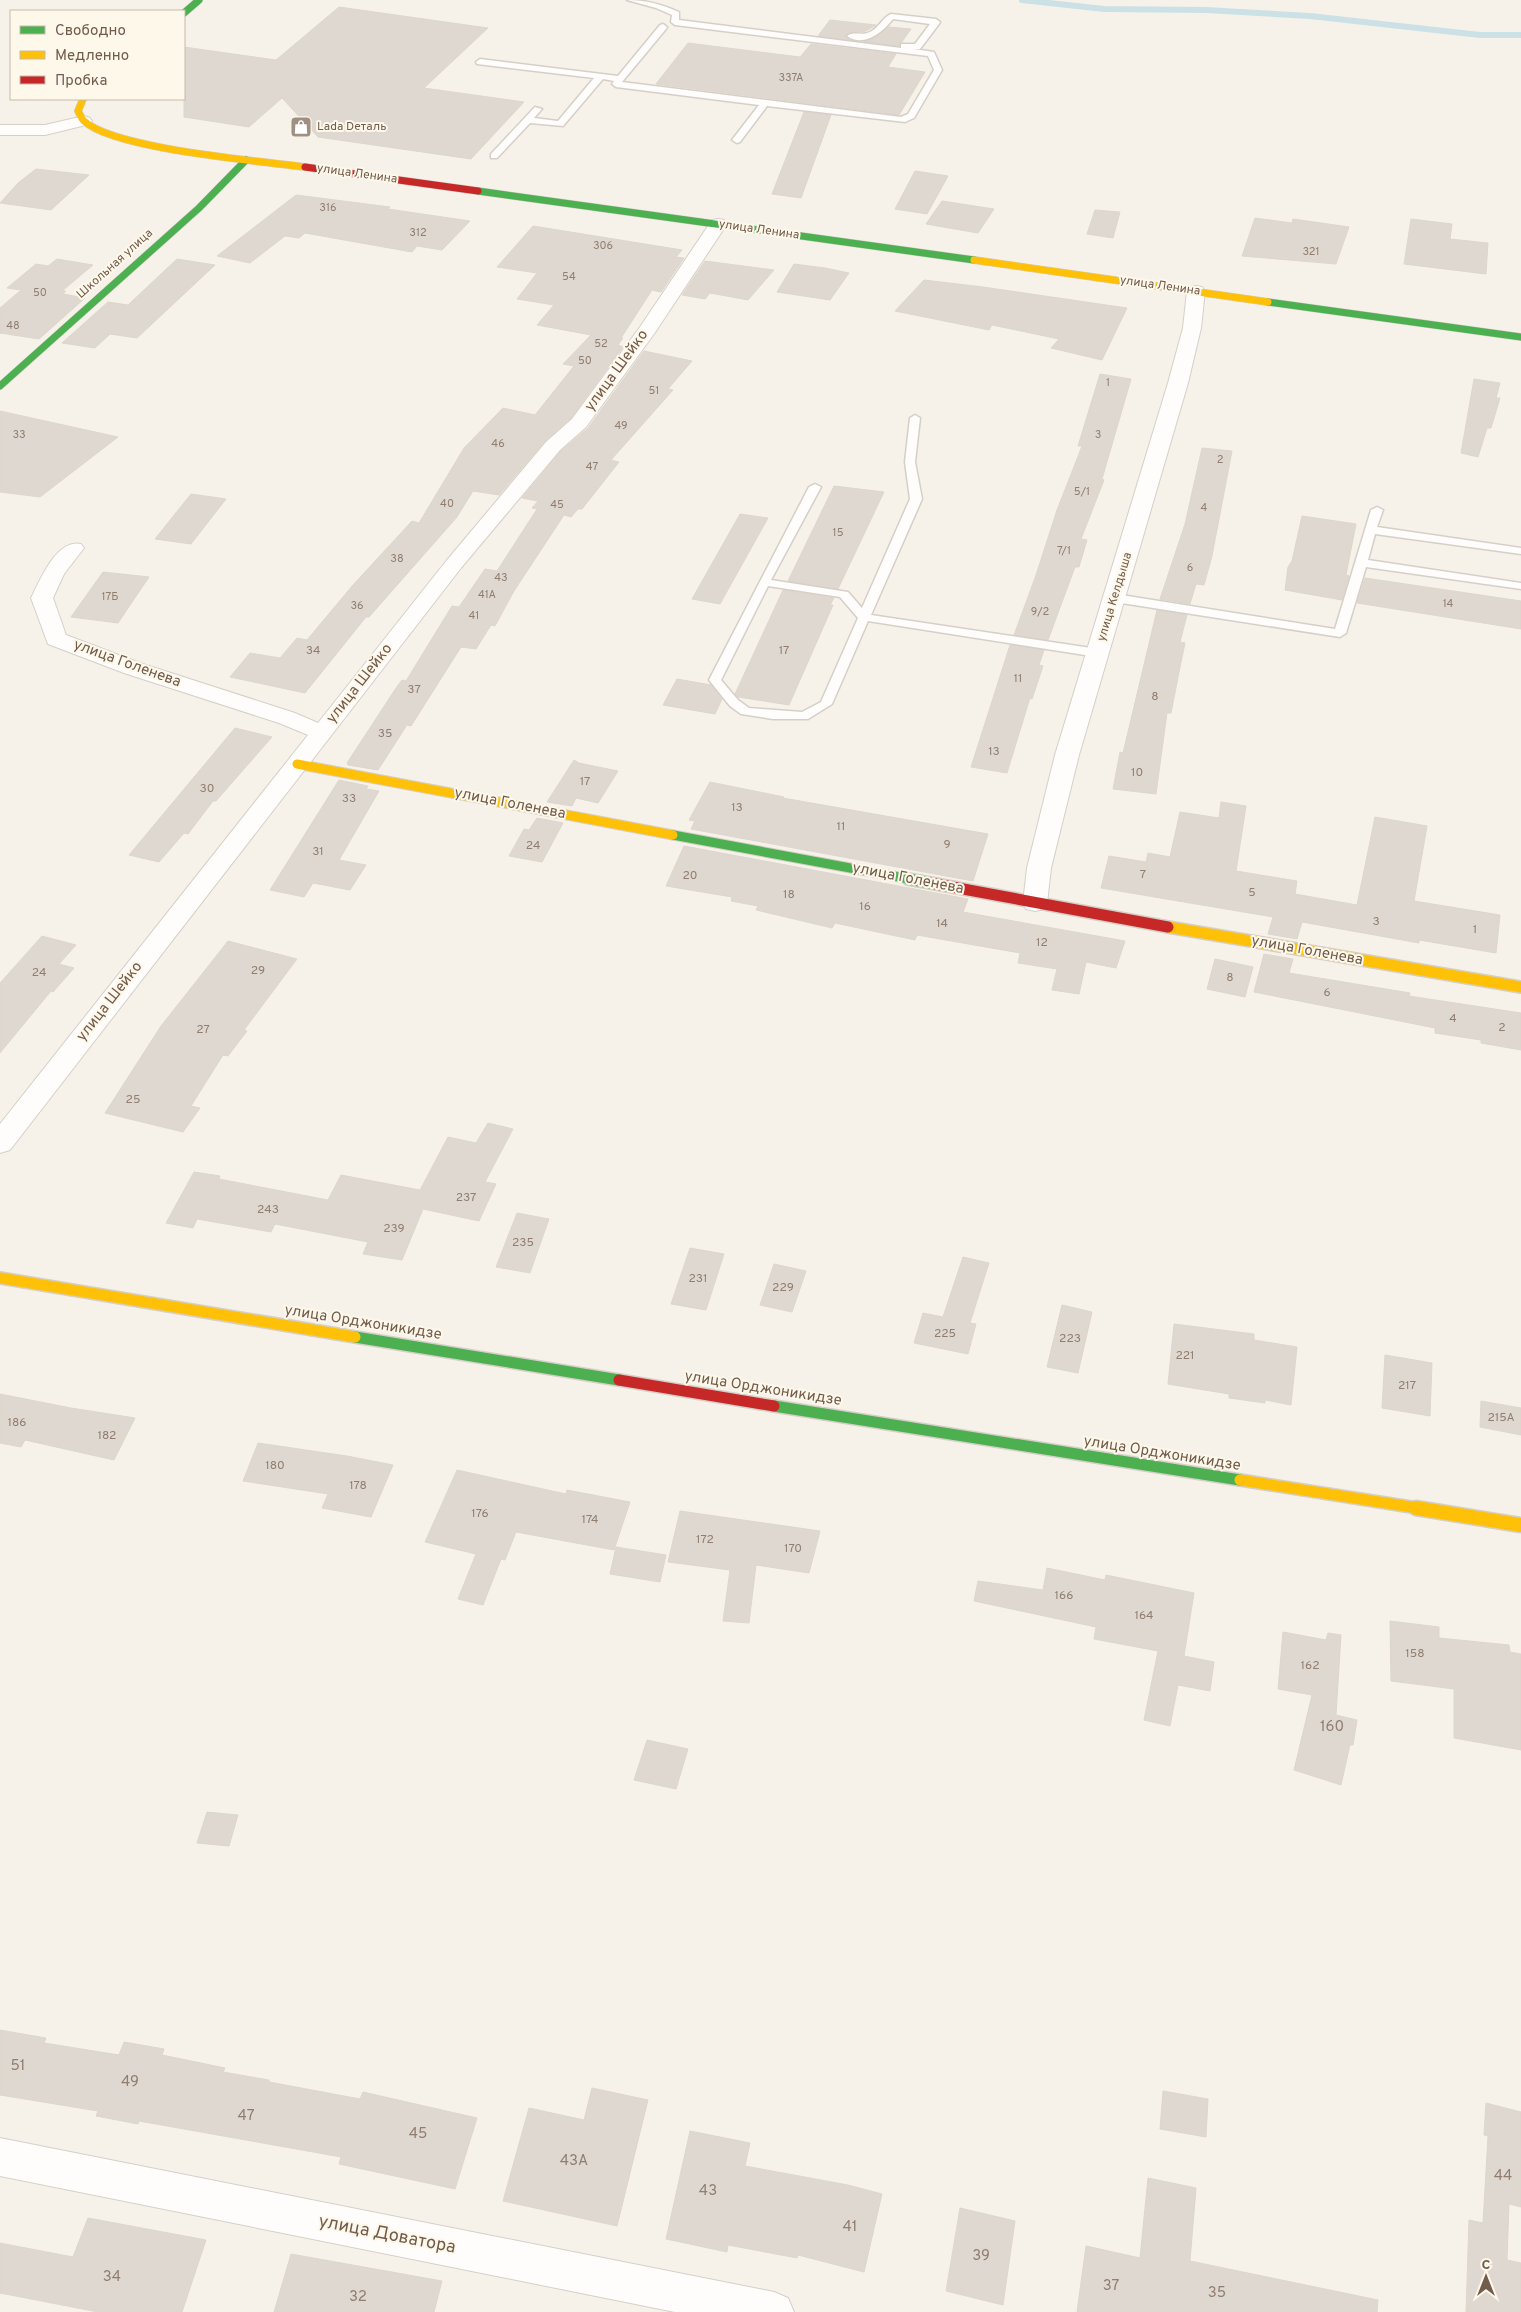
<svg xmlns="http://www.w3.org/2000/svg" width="1521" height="2312" font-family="Overpass,sans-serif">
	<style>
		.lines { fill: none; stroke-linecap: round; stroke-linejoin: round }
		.stream { stroke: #cce1e5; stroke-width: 6 }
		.building { fill: #dfd8d0; stroke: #ded6cc }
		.lane-casing { stroke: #d5cfc8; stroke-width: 3 }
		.street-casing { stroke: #d5cfc8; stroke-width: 2 }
		.fast-far2-casing { stroke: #d5cfc8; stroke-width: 8 }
		.fast-far1-casing { stroke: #d5cfc8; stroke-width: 11 }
		.fast-casing { stroke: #d5cfc8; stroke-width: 14 }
		.slow-far3-casing { stroke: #d5cfc8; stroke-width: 8 }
		.slow-far2-casing { stroke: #d5cfc8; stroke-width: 11 }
		.slow-far1-casing { stroke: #d5cfc8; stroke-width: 14 }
		.slow-casing { stroke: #d5cfc8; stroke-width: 17 }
		.jam-far1-casing { stroke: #d5cfc8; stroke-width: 8 }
		.jam-casing { stroke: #d5cfc8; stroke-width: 14 }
		.lane { fill: #fefdfc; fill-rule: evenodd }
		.street { fill: #fefdfc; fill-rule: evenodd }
		.fast-far2 { stroke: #4caf50; stroke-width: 7 }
		.fast-far1 { stroke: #4caf50; stroke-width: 9 }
		.fast { stroke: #4caf50; stroke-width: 11 }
		.slow-far3 { stroke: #ffc107; stroke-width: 7 }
		.slow-far2 { stroke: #ffc107; stroke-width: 9 }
		.slow-far1 { stroke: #ffc107; stroke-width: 11 }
		.slow { stroke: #ffc107; stroke-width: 14 }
		.jam-far1 { stroke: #c62828; stroke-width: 7 }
		.jam { stroke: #c62828; stroke-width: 11 }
		.labels { text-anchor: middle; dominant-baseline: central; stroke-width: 4; stroke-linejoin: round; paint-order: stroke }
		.far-number-label { font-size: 11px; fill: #907e70 }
		.far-poi-label { font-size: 12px; fill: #725c4c; stroke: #fef8eb; text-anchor: start }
		.far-street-label { font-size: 12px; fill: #725c4c; stroke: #fef8eb }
		.number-label { font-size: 12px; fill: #907e70 }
		.street-label { font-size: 15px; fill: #725c4c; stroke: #fef8eb }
		.near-number-label { font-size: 15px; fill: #907e70 }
		.near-street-label { font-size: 18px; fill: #725c4c; stroke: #fef8eb }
	</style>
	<rect width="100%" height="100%" fill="#f6f2ea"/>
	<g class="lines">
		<!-- stream -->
		<path class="stream" d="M1022,0L1104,9L1206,10L1310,16L1480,35H1521"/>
	</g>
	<!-- building -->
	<g class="building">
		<path d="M339,7L488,28L424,88L524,102L471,159L318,137L282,98L249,127L184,117V47L276,60Z"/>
		<path d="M830,20L876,25L866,31L848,33L845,37L850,40L818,36Z"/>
		<path d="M889,27L911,29L899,46L864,42L874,38Z"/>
		<path d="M688,43L800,57L811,44L896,54L888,67L925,72L899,115L656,84Z"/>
		<path d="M804,112L831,115L801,198L772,194Z"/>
		<path d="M36,169L89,175L51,210L0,203L18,183Z"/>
		<path d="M915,171L948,176L927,214L895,209Z"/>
		<path d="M296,195L390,207L388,209L470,221L442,250L417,246L412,252L305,233L299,238L285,236L250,263L217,256Z"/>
		<path d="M942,201L994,209L978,233L926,224Z"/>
		<path d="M1095,210L1120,212L1113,238L1087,234Z"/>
		<path d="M1255,218L1292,223L1293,219L1349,227L1336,264L1242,256Z"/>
		<path d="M1411,219L1452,224L1450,239L1488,243L1486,274L1404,264Z"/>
		<path d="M533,226L682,250L676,257L684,258L661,292L652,290L621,338H623L618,345L623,347L571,418L545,441L499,495L473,491L457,517L369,617H366L305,693L230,677L250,653L280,658L297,638L307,640L353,585L412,521L419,523L464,448L503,408L535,415L574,366L563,364L591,335L537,325L554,305L517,299L537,273L497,267Z"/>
		<path d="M57,259L93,265L62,291H66L63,294L85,298L39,339L0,333V308L21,290L7,288L36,264L48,266Z"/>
		<path d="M177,259L215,265L137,338L110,334L95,348L62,343L108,302L128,305Z"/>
		<path d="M705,261L774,270L748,300L710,293L705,299L682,295Z"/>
		<path d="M794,264L825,268L849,273L830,300L777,292Z"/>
		<path d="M924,280L983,287L1127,308L1102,360L1051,348L1059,339L992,325L989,330L895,311Z"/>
		<path d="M644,351L692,361L668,389L673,390L611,460L619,462L582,509H578L571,517L564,515L514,591L495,626L491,625L476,649L461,647L411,726L407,725L378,770L348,765L347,763L396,688L402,680L406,681L452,606L459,607L485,569L497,571L537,509L532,508L538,501L522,498L561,451L588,428Z"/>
		<path d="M1100,374L1131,379L1102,479L1104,480L1081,539L1087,540L1079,567H1075L1048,640L1014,635L1036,575L1057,510L1082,446H1078Z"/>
		<path d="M1474,379L1500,383L1496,398H1500L1491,428H1487L1478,457L1461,453Z"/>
		<path d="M0,411L118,437L40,497L0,492Z"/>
		<path d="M1202,448L1232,451L1212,556L1204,585L1196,584L1190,604L1160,599L1185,524Z"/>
		<path d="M834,486L884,492L838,589L788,581Z"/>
		<path d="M191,494L226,499L191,544L155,539Z"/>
		<path d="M740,514L768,518L720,604L692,599Z"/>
		<path d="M1302,516L1356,524L1346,575L1349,576L1342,600L1285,590L1288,567L1292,561Z"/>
		<path d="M103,572L149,577L118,623L71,617Z"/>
		<path d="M1365,578L1521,601V629L1357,603Z"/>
		<path d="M783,590L834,598L830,605H833L789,705L738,697L735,694Z"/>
		<path d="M1157,610L1187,615L1180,642L1185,643L1180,667L1171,713H1167L1156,794L1113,789L1120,752L1123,753Z"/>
		<path d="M1010,645L1044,650L1039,665L1043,666L1032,699L1030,698L1007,773L971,767Z"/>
		<path d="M677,679L711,685L722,699L715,714L663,705Z"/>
		<path d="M235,728L272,737L216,801H213L188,834L184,833L159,862L129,855Z"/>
		<path d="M574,760L579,763L618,771L598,803L576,798L572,806L547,802Z"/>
		<path d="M339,780L368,786L366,789L379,791L339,860L366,865L350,890L313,883L304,897L270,890Z"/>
		<path d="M710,782L784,797L783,798L988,834L973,881L691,829L695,821L689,820Z"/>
		<path d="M1221,802L1246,806L1236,871L1297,881L1295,894L1357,905L1375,817L1427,826L1414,901L1500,915L1496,953L1419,940V943L1302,922L1297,939L1268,934L1273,917L1101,888L1109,856L1146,862L1148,853L1170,857L1180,812L1219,818Z"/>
		<path d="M537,818L563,823L542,862L509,856L524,829L529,830Z"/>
		<path d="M684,846L968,899L963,912L1125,941L1116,968L1086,962L1079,994L1052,990L1057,969L1018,963L1020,953L917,935L915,940L835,923L832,928L756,910L758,906L731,901L732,897L666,886Z"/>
		<path d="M42,936L76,945L59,964L74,968L53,992L51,991L0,1053V983Z"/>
		<path d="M228,941L297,959L244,1030L247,1031L228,1056L223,1055L191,1106L200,1108L183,1132L105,1113L161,1026Z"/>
		<path d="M1264,954L1293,959L1289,973L1410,993L1409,996L1521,1013V1050L1481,1043V1040L1435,1033V1028L1254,992Z"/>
		<path d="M1215,959L1253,967L1245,997L1207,989Z"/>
		<path d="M488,1123L513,1129L485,1182L496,1184L479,1221L423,1209L402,1260L363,1254L368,1242L275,1224L271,1232L197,1219L193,1228L166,1223L194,1172L220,1176L219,1179L328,1200L341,1175L420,1190L448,1137L476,1143Z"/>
		<path d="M517,1213L549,1219L530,1273L496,1267Z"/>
		<path d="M690,1248L724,1254L706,1310L671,1304Z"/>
		<path d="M963,1257L989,1263L970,1323L976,1324L968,1354L914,1343L923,1313L943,1317Z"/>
		<path d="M774,1264L806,1271L792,1312L760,1305Z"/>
		<path d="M1062,1305L1092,1312L1078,1373L1047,1367Z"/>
		<path d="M1174,1324L1254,1334V1340L1297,1347L1291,1405L1265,1400V1403L1229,1398V1394L1168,1384Z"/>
		<path d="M1385,1355L1432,1363L1430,1416L1382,1408Z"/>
		<path d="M0,1394L71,1408L135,1418L114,1460L25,1440L21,1447L0,1443Z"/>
		<path d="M1481,1401L1521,1408V1435L1480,1427Z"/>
		<path d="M258,1443L347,1456L393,1465L371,1517L322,1508L328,1494L243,1481Z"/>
		<path d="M457,1470L566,1494L567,1490L630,1502L614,1550L516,1532L505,1560L501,1559L483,1605L458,1599L476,1554L425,1542Z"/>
		<path d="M680,1511L820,1531L809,1573L756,1565L749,1623L723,1621L730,1570L668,1562Z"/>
		<path d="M616,1547L666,1555L660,1582L610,1574Z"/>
		<path d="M1047,1568L1105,1580L1106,1575L1194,1593L1184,1656L1214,1662L1210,1691L1178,1685L1170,1726L1144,1720L1158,1651L1094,1639L1096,1627L974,1601L978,1581L1043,1590Z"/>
		<path d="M1390,1621L1439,1627V1638L1509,1645L1510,1652L1521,1654V1750L1454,1738V1689L1391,1681Z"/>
		<path d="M1283,1632L1326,1640L1328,1633L1341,1635L1336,1715L1357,1720L1353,1745H1350L1341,1785L1294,1770L1312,1695L1278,1689Z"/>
		<path d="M647,1740L688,1749L676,1789L634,1780Z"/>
		<path d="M207,1812L238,1815L229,1846L197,1843Z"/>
		<path d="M0,2030L46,2038L44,2043L119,2055L124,2042L164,2049L162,2055L225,2068L223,2072L269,2080V2082L360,2099L363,2092L477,2118L455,2189L339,2164L341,2157L139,2121L138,2124L96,2116L98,2111L0,2095Z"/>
		<path d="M592,2088L648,2100L617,2226L503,2201L529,2108L584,2120Z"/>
		<path d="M1163,2091L1208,2099L1206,2137L1160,2129Z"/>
		<path d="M1486,2103L1521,2112V2207L1509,2204L1507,2260L1521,2263V2312H1466L1469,2220L1483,2223L1488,2136L1484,2135Z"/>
		<path d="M690,2131L750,2143L745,2166L848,2185L882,2194L864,2272L798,2255L797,2258L728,2245L727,2252L666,2239Z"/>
		<path d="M1148,2178L1196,2188L1190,2261L1378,2300L1377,2312H1077L1086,2246L1140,2258Z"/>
		<path d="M960,2208L1015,2221L1003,2305L946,2291Z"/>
		<path d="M88,2218L206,2240L182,2312H98L0,2293V2243L73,2257Z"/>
		<path d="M291,2254L442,2281L434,2312H274Z"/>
	</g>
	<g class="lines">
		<!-- lane casing -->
		<g class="lane-casing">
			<g id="lane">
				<path d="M627,0C646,0 661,4 679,12V20L901,48V44H915L930,24L893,19C883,32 864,48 847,36C853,31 862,36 870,32C879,28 883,17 891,14L936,19L940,22L939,24L920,49H914L934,52L942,70L914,118L905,122L767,106L740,142L737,143L732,140L759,105L616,87L612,84L614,81L603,79L563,126L530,123L497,158H491V154L535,107L542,109L534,118L558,121L594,78L477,64L476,62L480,59L618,76L660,25L663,24L667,27L666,29L622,82L901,117L908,114L934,70L928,56L675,25L671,22L672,15L656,8Z"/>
				<path d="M915,415L920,418L915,462L922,499L871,615L1098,649L1104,653L1098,657L868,621L832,704L808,719H773L741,714L730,706L709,680L809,487L815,484L821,487L771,580L848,592L862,608L910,499L905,462L910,418ZM768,586L840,597L858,618L821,702L802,712L749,708L738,700L721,680Z"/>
				<path d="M1377,507L1383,510L1377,527L1521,548V554L1375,534L1368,560L1521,583V589L1366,567L1346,633L1340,637L1115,602L1109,598L1115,594L1335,629L1371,510Z"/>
			</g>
		</g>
		<!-- street casing -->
		<g class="street-casing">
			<g id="street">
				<path d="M84,116L90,118L92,121L90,124L45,135H0V125H45Z"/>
				<path d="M718,219L724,220L727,224L654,334L586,427L560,450L461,568L10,1150L0,1153V1124L308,735L279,723L124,673L48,644L31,598C40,580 57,538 81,544L84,548L64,574L53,598L66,635L140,663L295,713L318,723L447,560L546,442L572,419L640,327L712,220Z"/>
				<path d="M1196,286L1202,287L1205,291L1201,328L1188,383L1079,755L1051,868L1047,903L1044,909L1035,911L1026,909L1023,903L1027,868L1055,755L1168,383L1183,328L1187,291L1190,287Z"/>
				<path d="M0,2138L774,2292L788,2298L794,2312H675L0,2176Z"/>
			</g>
		</g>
		<!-- fast-far2 casing -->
		<g class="fast-far2-casing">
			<g id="fast-far2">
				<path d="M184,13L199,0"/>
				<path d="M478,191L974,260"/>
				<path d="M1268,302L1521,337"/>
				<path d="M0,386L199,208L246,160"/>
			</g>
		</g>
		<!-- fast-far1 casing -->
		<g class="fast-far1-casing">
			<path id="fast-far1" d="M673,835L915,880"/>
		</g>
		<!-- fast casing -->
		<g class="fast-casing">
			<g id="fast">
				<path d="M908,879L936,884"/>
				<path d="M355,1337L619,1380"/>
				<path d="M774,1406L1240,1480"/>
			</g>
		</g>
		<!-- slow-far3 casing -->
		<g class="slow-far3-casing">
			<g id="slow-far3">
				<path d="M83,99L78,111C80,114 81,118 84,121C114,149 260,161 305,167"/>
				<path d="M974,260L1268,302"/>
			</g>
		</g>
		<!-- slow-far2 casing -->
		<g class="slow-far2-casing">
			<path id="slow-far2" d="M297,764L673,835"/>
		</g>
		<!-- slow-far1 casing -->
		<g class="slow-far1-casing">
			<g id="slow-far1">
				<path d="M1168,927L1521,987"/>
				<path d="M0,1278L355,1337"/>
				<path d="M1240,1480L1424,1509"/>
			</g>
		</g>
		<!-- slow casing -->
		<g class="slow-casing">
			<path id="slow" d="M1416,1508L1521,1525"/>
		</g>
		<!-- jam-far1 casing -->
		<g class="jam-far1-casing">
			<path id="jam-far1" d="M305,167L478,191"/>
		</g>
		<!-- jam casing -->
		<g class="jam-casing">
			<g id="jam">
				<path d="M936,884L1168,927"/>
				<path d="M619,1380L774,1406"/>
			</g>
		</g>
		<!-- lane -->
		<use href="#lane" class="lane"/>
		<!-- street -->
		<use href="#street" class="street"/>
		<!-- fast-far2 -->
		<use href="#fast-far2" class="fast-far2"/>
		<!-- fast-far1 -->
		<use href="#fast-far1" class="fast-far1"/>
		<!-- fast -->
		<use href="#fast" class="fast"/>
		<!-- slow-far3 -->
		<use href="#slow-far3" class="slow-far3"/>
		<!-- slow-far2 -->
		<use href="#slow-far2" class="slow-far2"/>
		<!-- slow-far1 -->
		<use href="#slow-far1" class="slow-far1"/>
		<!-- slow -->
		<use href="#slow" class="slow"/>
		<!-- jam-far1 -->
		<use href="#jam-far1" class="jam-far1"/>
		<!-- jam -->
		<use href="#jam" class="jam"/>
	</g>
	<!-- icons -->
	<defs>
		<g id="shop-square" transform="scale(1.125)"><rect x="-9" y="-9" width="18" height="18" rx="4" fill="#a09083" stroke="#fef8eb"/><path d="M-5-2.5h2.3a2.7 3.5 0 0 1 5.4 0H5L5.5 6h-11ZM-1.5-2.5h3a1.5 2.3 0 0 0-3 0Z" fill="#fff"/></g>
	</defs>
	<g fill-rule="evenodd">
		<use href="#shop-square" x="301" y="127"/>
	</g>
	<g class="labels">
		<!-- far-number labels -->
		<g class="far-number-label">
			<text x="791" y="78">337А</text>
			<text x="328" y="208">316</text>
			<text x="418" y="233">312</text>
			<text x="603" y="246">306</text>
			<text x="1311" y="252">321</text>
			<text x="569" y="277">54</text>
			<text x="40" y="293">50</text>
			<text x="13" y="326">48</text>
			<text x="601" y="344">52</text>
			<text x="585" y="361">50</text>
			<text x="1108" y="383">1</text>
			<text x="654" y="391">51</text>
			<text x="621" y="426">49</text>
			<text x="19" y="435">33</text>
			<text x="1098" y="435">3</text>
			<text x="498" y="444">46</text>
			<text x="1220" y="460">2</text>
			<text x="592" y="467">47</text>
			<text x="1082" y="492">5/1</text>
			<text x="447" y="504">40</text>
			<text x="557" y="505">45</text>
			<text x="1204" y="508">4</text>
			<text x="838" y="533">15</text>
			<text x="1064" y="551">7/1</text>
			<text x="397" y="559">38</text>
			<text x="1190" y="568">6</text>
			<text x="501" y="578">43</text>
			<text x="487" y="595">41А</text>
			<text x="110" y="597">17Б</text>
			<text x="1448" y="604">14</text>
			<text x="357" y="606">36</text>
			<text x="1040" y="612">9/2</text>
			<text x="474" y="616">41</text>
		</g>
		<!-- far-poi labels -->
		<g class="far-poi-label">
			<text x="317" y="127">Lada Dеталь</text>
		</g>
		<!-- far-street labels -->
		<g class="far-street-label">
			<text transform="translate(357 174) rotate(8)">улица Ленина</text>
			<text transform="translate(759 230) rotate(8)">улица Ленина</text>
			<text transform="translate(115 264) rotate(-42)">Школьная улица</text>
			<text transform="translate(1160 286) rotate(8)">улица Ленина</text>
			<text transform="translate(1115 597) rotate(-73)">улица Келдыша</text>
		</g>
		<!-- number labels -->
		<g class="number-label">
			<text x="313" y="651">34</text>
			<text x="784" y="651">17</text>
			<text x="1018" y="679">11</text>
			<text x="414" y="690">37</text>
			<text x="1155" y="697">8</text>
			<text x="385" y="734">35</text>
			<text x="994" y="752">13</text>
			<text x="1137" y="773">10</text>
			<text x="585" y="782">17</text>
			<text x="207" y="789">30</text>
			<text x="349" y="799">33</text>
			<text x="737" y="808">13</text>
			<text x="841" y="827">11</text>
			<text x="947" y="845">9</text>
			<text x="533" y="846">24</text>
			<text x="318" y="852">31</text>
			<text x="1143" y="875">7</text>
			<text x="690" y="876">20</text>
			<text x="1252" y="893">5</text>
			<text x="789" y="895">18</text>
			<text x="865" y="907">16</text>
			<text x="1376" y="922">3</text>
			<text x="942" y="924">14</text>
			<text x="1475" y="930">1</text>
			<text x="1042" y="943">12</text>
			<text x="258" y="971">29</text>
			<text x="39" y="973">24</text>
			<text x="1230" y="978">8</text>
			<text x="1327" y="993">6</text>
			<text x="1453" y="1019">4</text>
			<text x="1502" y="1028">2</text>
			<text x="203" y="1030">27</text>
			<text x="133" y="1100">25</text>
			<text x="466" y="1198">237</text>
			<text x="268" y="1210">243</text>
			<text x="394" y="1229">239</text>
			<text x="523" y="1243">235</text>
			<text x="698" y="1279">231</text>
			<text x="783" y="1288">229</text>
			<text x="945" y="1334">225</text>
			<text x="1070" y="1339">223</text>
			<text x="1185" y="1356">221</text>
			<text x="1407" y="1386">217</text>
			<text x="1501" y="1418">215А</text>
			<text x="17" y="1423">186</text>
			<text x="107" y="1436">182</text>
			<text x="275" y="1466">180</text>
			<text x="358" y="1486">178</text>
			<text x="480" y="1514">176</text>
			<text x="590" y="1520">174</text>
			<text x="705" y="1540">172</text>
			<text x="793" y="1549">170</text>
			<text x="1064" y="1596">166</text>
			<text x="1144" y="1616">164</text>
			<text x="1415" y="1654">158</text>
			<text x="1310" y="1666">162</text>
		</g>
		<!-- street labels -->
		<g class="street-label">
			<text transform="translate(617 371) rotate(-54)">улица Шейко</text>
			<text transform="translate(127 664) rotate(20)">улица Голенева</text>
			<text transform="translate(360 684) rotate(-52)">улица Шейко</text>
			<text transform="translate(510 804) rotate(11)">улица Голенева</text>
			<text transform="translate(908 879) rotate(11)">улица Голенева</text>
			<text transform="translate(1307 951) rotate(10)">улица Голенева</text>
			<text transform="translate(110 1002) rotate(-52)">улица Шейко</text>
			<text transform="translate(363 1323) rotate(9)">улица Орджоникидзе</text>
			<text transform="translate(763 1389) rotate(9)">улица Орджоникидзе</text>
			<text transform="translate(1162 1454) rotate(9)">улица Орджоникидзе</text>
		</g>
		<!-- near-number labels -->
		<g class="near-number-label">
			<text x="1332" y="1727">160</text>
			<text x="18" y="2066">51</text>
			<text x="130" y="2082">49</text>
			<text x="246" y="2116">47</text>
			<text x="418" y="2134">45</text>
			<text x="574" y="2161">43А</text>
			<text x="1503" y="2176">44</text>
			<text x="708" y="2191">43</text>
			<text x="850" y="2227">41</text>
			<text x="981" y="2256">39</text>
			<text x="112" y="2277">34</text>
			<text x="1111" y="2286">37</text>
			<text x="1217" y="2293">35</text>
			<text x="358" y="2297">32</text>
		</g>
		<!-- near-street labels -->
		<g class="near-street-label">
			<text transform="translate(387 2235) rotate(11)">улица Доватора</text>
		</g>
	</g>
	<!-- legend -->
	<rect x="10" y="10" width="175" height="90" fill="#fef8eb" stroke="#c6baab"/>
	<rect x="20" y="26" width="25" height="8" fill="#4caf50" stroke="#c6baab"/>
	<text x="55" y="35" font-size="15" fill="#725c4c">Свободно</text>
	<rect x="20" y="51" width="25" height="8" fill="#ffc107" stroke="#c6baab"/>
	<text x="55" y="60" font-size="15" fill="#725c4c">Медленно</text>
	<rect x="20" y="76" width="25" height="8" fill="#c62828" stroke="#c6baab"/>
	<text x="55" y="85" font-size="15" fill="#725c4c">Пробка</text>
	<!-- north arrow -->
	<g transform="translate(1486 2277)" stroke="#fef8eb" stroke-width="4" paint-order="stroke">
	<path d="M0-4L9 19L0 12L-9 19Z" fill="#725c4c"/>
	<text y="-8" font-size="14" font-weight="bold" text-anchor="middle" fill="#725c4c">С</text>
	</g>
</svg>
